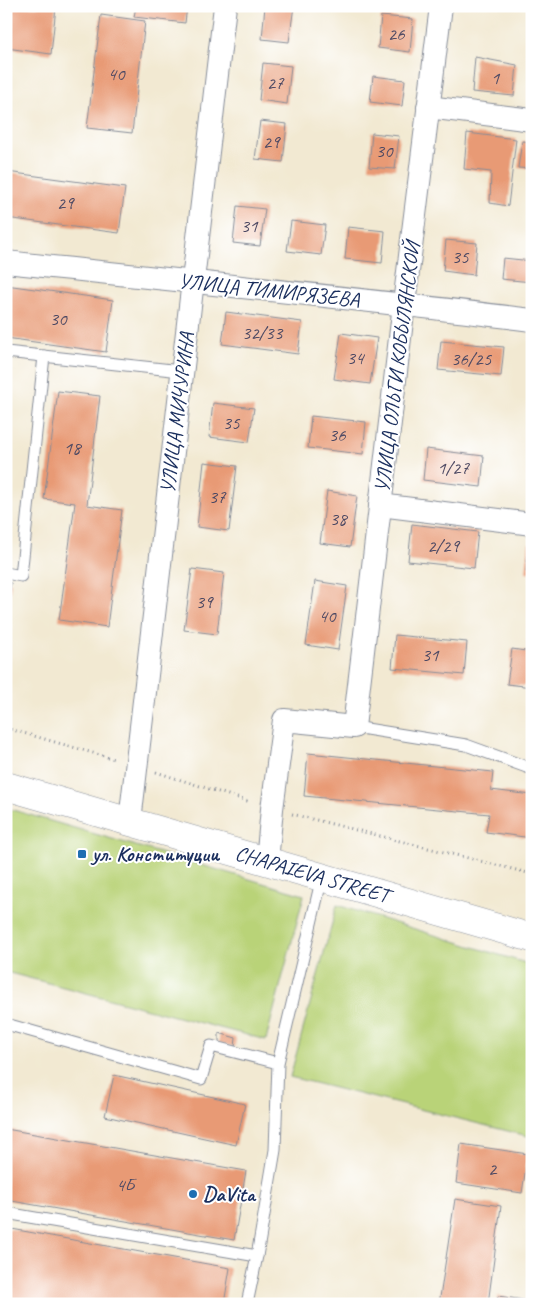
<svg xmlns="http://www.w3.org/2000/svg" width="538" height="1310" font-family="Caveat,sans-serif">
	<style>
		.green { fill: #b9d378; stroke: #6a816b }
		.building { fill: #e89a74 }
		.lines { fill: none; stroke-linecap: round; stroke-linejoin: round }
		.service-casing { stroke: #868c98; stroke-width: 13 }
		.minor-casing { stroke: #868c98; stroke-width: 24 }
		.secondary-casing { stroke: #868c98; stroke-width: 29 }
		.path { stroke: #868c98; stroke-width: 3; stroke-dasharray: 1 4; stroke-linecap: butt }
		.service { stroke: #fff; stroke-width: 11 }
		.minor { stroke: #fff; stroke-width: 22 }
		.secondary { stroke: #fff; stroke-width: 28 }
		.poi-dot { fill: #1f6fb2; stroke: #fff; stroke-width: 2 }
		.labels { text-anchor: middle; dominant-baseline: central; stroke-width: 4; stroke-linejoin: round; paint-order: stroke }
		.number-label { font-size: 19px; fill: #4e4a64 }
		.street-label { font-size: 21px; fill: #1b2f5e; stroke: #fff }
		.poi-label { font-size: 21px; font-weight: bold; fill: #1b2f5e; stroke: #fff; text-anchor: start }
	</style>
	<rect width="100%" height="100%" fill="#fff"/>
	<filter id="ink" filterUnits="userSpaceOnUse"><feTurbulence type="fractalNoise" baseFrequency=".02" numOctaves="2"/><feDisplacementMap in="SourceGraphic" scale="10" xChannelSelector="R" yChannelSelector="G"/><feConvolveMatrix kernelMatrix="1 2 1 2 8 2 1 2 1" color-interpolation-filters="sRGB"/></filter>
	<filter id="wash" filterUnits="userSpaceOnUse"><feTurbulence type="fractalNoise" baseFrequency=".0096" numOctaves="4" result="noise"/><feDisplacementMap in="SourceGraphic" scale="20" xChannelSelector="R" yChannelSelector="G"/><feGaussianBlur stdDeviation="1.12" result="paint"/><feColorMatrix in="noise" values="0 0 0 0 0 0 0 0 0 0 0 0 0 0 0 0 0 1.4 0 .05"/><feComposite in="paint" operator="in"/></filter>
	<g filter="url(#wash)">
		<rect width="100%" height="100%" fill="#f2e9d2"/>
		<!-- green -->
		<g class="green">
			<path d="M6,808L304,895L266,1040L6,972Z"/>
			<path d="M337,905L532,965V1137L290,1077Z"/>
		</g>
		<g id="blocks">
			<!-- building -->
			<g class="building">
				<path d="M6,6L56,7L51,54L6,48Z"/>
				<path d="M136,6H187L185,23L134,17Z"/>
				<path d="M265,6H294L289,42L262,39Z"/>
				<path d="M101,15L145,21L132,133L87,128Z"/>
				<path d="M381,16L413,19L410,52L378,48Z"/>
				<path d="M475,57L517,65L514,96L472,92Z"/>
				<path d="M263,63L291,66L287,104L259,100Z"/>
				<path d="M373,76L405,80L402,106L370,102Z"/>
				<path d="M260,121L287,124L283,162L255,159Z"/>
				<path d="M372,133L399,136L395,169L369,167Z"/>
				<path d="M467,133L516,139L508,206L490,203L491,172L464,169Z"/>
				<path d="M522,141L532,142V169L518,168Z"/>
				<path d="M7,172L125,188L119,233L6,218Z"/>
				<path d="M237,206L265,209L260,246L233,243Z"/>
				<path d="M291,221L325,225L321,255L287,251Z"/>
				<path d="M348,227L385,231L382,263L345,259Z"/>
				<path d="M446,240L477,243L474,275L443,271Z"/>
				<path d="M503,258L532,261V282L501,279Z"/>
				<path d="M6,285L113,300L106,352L6,338Z"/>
				<path d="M226,312L302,322L298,354L222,344Z"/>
				<path d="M341,333L377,338L370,384L334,379Z"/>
				<path d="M441,341L504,347L501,376L438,370Z"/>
				<path d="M58,391L100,396L87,505L122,510L107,627L59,620L75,503L44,499Z"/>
				<path d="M213,403L254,408L249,442L209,437Z"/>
				<path d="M311,416L366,422L363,454L308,448Z"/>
				<path d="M426,449L484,456L481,487L423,480Z"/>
				<path d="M204,462L237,466L229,531L197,527Z"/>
				<path d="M327,491L357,496L350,547L320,543Z"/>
				<path d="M412,524L478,532L474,568L408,561Z"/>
				<path d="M529,543L532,544V573L526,572Z"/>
				<path d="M192,569L224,573L217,634L184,630Z"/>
				<path d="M315,581L347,586L338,650L306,645Z"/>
				<path d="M6,582L11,583L7,608L6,607Z"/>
				<path d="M395,635L467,642L464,675L392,668Z"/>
				<path d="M512,649L532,652V687L507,684Z"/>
				<path d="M308,753L493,772L491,790L532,795V838L486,832L489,814L304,796Z"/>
				<path d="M219,1033L236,1038L235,1047L219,1043Z"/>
				<path d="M114,1075L245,1104L236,1145L105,1116Z"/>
				<path d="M6,1129L246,1171L234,1240L6,1200Z"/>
				<path d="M461,1144L528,1154L522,1193L456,1183Z"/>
				<path d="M455,1199L501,1206L488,1304H439Z"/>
				<path d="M6,1228L230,1268L224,1304H6Z"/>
				<path d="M498,1296L530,1301L529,1304H497Z"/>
			</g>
		</g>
	</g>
	<g filter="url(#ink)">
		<use href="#blocks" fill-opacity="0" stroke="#868c98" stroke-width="1"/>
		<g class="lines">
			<!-- service casing -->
			<g class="service-casing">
				<g id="service">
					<path d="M6,352L181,371"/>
					<path d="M6,573L21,576L44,356"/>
					<path d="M354,727L466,745L532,769"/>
					<path d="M6,1024L201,1079L211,1046L278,1063L322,877"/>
					<path d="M6,1213L257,1256"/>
					<path d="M247,1304L257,1256L275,1150L278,1063"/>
				</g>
			</g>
			<!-- minor casing -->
			<g class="minor-casing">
				<g id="minor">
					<path d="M428,107L532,120"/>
					<path d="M6,262C181,281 357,298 532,320"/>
					<path d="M380,505L532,524"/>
					<path d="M130,821L225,6"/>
					<path d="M267,861L272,809L284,720L354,727L404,304L441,6"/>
				</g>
			</g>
			<!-- secondary casing -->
			<g class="secondary-casing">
				<path id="secondary" d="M6,786L532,938"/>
			</g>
			<!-- path -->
			<g class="path">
				<path d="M6,728L114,759"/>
				<path d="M156,772L250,802"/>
				<path d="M292,814L532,874"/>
			</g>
			<!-- service -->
			<use href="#service" class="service"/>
			<!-- minor -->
			<use href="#minor" class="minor"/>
			<!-- secondary -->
			<use href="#secondary" class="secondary"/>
		</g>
	</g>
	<!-- markers -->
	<g class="poi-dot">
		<rect x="77" y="849" width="10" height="10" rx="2.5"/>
		<circle cx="193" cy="1194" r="5"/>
	</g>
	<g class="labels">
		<!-- number labels -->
		<g class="number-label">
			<text x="396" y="34">26</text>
			<text x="116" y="74">40</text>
			<text x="495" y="78">1</text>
			<text x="275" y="83">27</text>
			<text x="271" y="142">29</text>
			<text x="384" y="151">30</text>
			<text x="65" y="203">29</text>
			<text x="249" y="226">31</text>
			<text x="460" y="257">35</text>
			<text x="58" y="319">30</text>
			<text x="262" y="333">32/33</text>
			<text x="355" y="358">34</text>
			<text x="471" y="359">36/25</text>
			<text x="231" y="423">35</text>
			<text x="337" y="435">36</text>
			<text x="72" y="448">18</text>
			<text x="453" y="468">1/27</text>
			<text x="217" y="497">37</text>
			<text x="338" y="519">38</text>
			<text x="443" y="546">2/29</text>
			<text x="204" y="602">39</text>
			<text x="327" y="616">40</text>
			<text x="430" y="655">31</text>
			<text x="492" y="1169">2</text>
			<text x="125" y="1185">4Б</text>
		</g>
		<!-- street labels -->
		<g class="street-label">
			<text transform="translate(269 290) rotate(6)">УЛИЦА ТИМИРЯЗЕВА</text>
			<text transform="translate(397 367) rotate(-83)">УЛИЦА ОЛЬГИ КОБЫЛЯНСКОЙ</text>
			<text transform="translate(177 413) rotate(-83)">УЛИЦА МИЧУРИНА</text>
			<text transform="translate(312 874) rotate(16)">CHAPAIEVA STREET</text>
		</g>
		<!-- poi labels -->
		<g class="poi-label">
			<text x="92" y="854">ул. Конституции</text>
			<text x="203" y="1194">DaVita</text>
		</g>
	</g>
	<!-- margin -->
	<rect width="538" height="1310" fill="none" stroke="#fff" stroke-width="25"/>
</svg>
